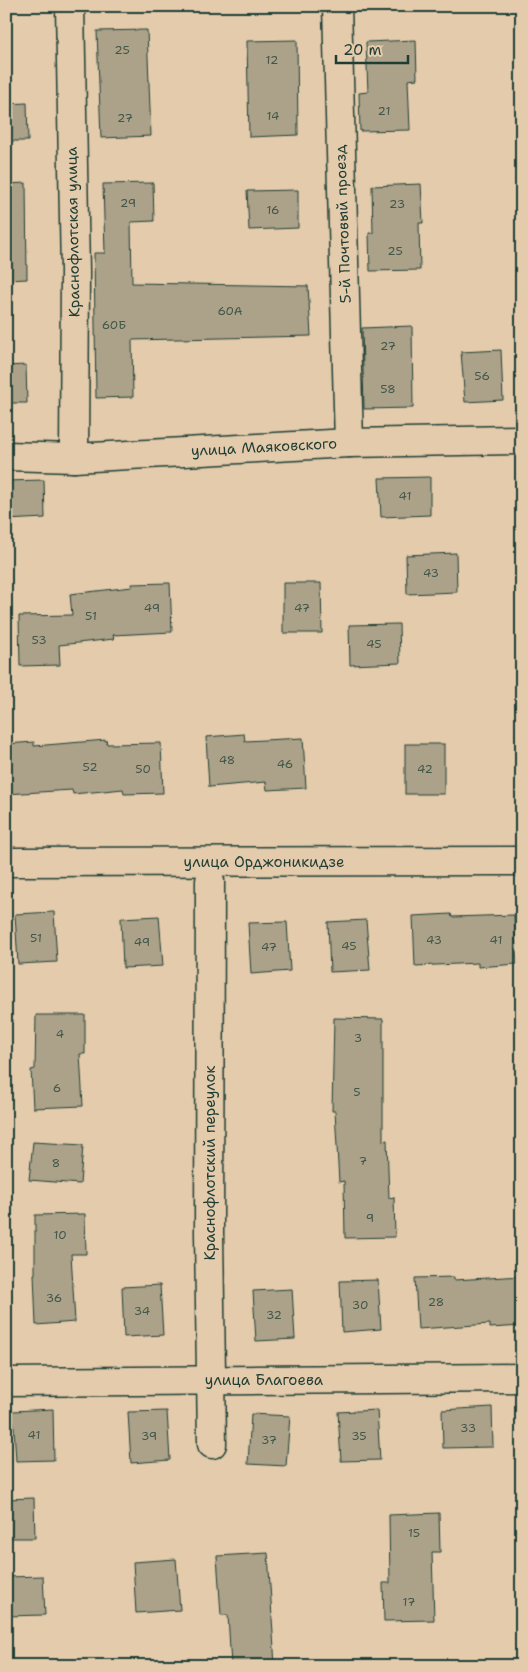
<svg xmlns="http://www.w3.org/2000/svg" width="528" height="1672" font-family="'Shantell Sans',sans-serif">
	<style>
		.building { fill: #aba289; stroke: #1f3d34 }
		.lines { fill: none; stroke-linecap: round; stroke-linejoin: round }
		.minor-casing { stroke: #1f3d34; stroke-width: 31 }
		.minor { stroke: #e4cbac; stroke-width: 28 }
		.labels { text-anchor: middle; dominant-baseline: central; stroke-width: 4; stroke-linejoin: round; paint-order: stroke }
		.number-label { font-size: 12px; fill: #425649 }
		.street-label { font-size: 15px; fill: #1f3d34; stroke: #e4cbac }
	</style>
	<rect width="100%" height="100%" fill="#e4cbac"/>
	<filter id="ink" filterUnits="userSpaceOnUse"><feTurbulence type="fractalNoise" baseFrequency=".02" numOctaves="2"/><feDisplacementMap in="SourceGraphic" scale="10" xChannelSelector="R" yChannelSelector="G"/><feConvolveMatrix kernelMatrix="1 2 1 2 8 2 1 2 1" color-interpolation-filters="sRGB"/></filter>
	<g filter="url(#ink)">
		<!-- building -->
		<g class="building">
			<path d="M147,30L151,136L101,138L97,31Z"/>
			<path d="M297,40L298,135L249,137L247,41Z"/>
			<path d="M416,40L417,79L408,80L410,130L360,131L359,93L368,92L366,42Z"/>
			<path d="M27,103L28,141H6V104Z"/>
			<path d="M26,183L27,279L6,280V184Z"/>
			<path d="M153,183L154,221L131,222L132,283L308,286L311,336L132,340L133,397L96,398L94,253H105L103,184Z"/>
			<path d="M421,184L423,223H419L420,270L370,271L369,233H373L372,186Z"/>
			<path d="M298,190V228L249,230L247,191Z"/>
			<path d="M412,326L413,408L364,409L362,328Z"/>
			<path d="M501,350L503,400L465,402L461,352Z"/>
			<path d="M26,365L27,403H6V366Z"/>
			<path d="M430,477V515L381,517L379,478Z"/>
			<path d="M44,480L45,518L6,520V481Z"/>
			<path d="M456,553L457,592L407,594L406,555Z"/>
			<path d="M170,583L172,632L113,635L114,639L59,645L60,665L20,666L19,616L72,615L70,594L132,587V584Z"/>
			<path d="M283,583H321L322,633H283Z"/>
			<path d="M399,624L400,663L350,665L349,625Z"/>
			<path d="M244,734L245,741L303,738L306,788L267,790L266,782L209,787L206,737Z"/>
			<path d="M106,740L107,744L161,743L163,793L124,794L123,789L73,794L72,790L6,794V744L34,742V746Z"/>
			<rect x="405" y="744" width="39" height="50"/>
			<path d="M54,912L57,962L18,964L15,914Z"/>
			<path d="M451,914L452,917L514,915L517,964L478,967V963L415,966L413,916Z"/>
			<path d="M159,916L163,966L123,968L121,918Z"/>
			<path d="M366,920L370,970L330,972L328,922Z"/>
			<path d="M287,922L290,971L251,974L248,923Z"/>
			<path d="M36,1015H85V1054H80L83,1106L33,1108L31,1070L35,1069Z"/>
			<path d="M334,1018L383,1019V1141L387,1140L389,1198L394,1197L395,1237L345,1238L344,1181L339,1182L335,1111H332Z"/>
			<path d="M33,1142L83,1145L80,1184L29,1180Z"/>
			<path d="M85,1214L86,1254H71L75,1322L36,1325L34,1274H35V1215Z"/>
			<path d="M522,1276V1326L490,1328V1324L418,1329L415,1278L454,1277V1280Z"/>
			<path d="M378,1280L381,1329L342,1332L340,1281Z"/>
			<path d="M160,1285L163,1335L124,1337L122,1287Z"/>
			<path d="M292,1289L295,1339L256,1341L253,1291Z"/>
			<path d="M492,1407L493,1447L443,1448L442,1410Z"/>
			<path d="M53,1409L54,1460L16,1461L13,1411Z"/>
			<path d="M377,1410L380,1460L341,1461L338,1412Z"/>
			<path d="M167,1411L170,1460L131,1463L128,1412Z"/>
			<path d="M251,1414L290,1416L286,1466L248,1464Z"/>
			<path d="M34,1498L35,1538H6V1499Z"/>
			<path d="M439,1513L440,1552H432L434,1620L384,1621L383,1583H390L389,1515Z"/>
			<path d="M268,1553L275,1666H231L228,1615H221L217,1556Z"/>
			<path d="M176,1559L180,1610L136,1613L133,1562Z"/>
			<path d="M43,1576L45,1615L6,1616V1577Z"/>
		</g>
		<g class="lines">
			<!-- minor casing -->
			<g class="minor-casing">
				<g id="minor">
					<path d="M70,6L75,272L74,458"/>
					<path d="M337,6L349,443"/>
					<path d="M6,456L74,458L349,443L522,440"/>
					<path d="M6,862L522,861"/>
					<path d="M210,881L209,1233L212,1444"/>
					<path d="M6,1382L522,1378"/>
				</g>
			</g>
			<!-- minor -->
			<use href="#minor" class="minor"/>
		</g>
	</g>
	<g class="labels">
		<!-- number labels -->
		<g class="number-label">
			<text x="122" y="50">25</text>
			<text x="272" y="60">12</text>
			<text x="384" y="111">21</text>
			<text x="273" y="116">14</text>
			<text x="125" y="118">27</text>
			<text x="128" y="203">29</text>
			<text x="397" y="204">23</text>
			<text x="273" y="210">16</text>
			<text x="395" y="251">25</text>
			<text x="230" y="311">60А</text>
			<text x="114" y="325">60Б</text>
			<text x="388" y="346">27</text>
			<text x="482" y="376">56</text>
			<text x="388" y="389">58</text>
			<text x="405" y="496">41</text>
			<text x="431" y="573">43</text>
			<text x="152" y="608">49</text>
			<text x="302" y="608">47</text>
			<text x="91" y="616">51</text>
			<text x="39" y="640">53</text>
			<text x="374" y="644">45</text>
			<text x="227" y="760">48</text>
			<text x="285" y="764">46</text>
			<text x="90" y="767">52</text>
			<text x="143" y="769">50</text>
			<text x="425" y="769">42</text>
			<text x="36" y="938">51</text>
			<text x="434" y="940">43</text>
			<text x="496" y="940">41</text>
			<text x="142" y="942">49</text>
			<text x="349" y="946">45</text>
			<text x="269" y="947">47</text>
			<text x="60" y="1034">4</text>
			<text x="358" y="1038">3</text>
			<text x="57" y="1088">6</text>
			<text x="357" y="1092">5</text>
			<text x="363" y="1161">7</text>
			<text x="56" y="1163">8</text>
			<text x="370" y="1218">9</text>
			<text x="60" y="1235">10</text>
			<text x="54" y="1298">36</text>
			<text x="436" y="1302">28</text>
			<text x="360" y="1305">30</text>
			<text x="142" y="1311">34</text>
			<text x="274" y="1315">32</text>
			<text x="468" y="1428">33</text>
			<text x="34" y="1435">41</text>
			<text x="149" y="1436">39</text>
			<text x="359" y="1436">35</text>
			<text x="269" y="1440">37</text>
			<text x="414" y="1533">15</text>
			<text x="409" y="1602">17</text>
		</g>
		<!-- street labels -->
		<g class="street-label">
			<text transform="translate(343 224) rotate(-92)">5-й Почтовый проезд</text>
			<text transform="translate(73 232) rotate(-91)">Краснофлотская улица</text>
			<text transform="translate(264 447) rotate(-3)">улица Маяковского</text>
			<text x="264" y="862">улица Орджоникидзе</text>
			<text transform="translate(210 1163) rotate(-90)">Краснофлотский переулок</text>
			<text x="264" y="1380">улица Благоева</text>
		</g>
	</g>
	<!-- margin -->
	<rect width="528" height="1672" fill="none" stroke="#e4cbac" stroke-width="25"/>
	<rect x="12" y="12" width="503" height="1647" fill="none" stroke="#1f3d34" stroke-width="2" filter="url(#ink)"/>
	<!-- scale -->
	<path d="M336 55v8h72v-8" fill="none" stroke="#1f3d34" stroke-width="2.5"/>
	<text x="343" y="55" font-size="15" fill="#1f3d34" stroke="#e4cbac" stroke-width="4" paint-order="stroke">20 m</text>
</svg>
